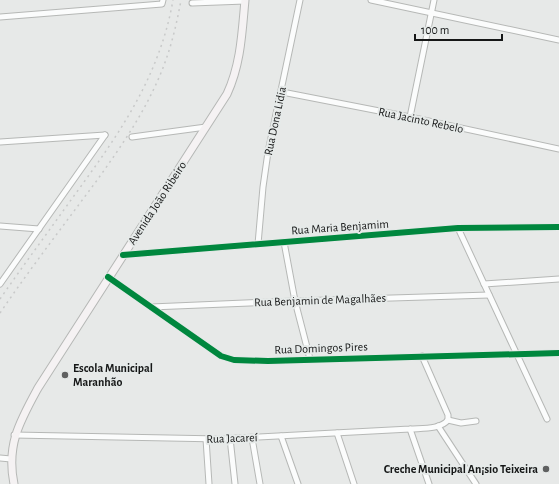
<svg xmlns="http://www.w3.org/2000/svg" width="559" height="484" font-family="'Alegreya Sans',sans-serif">
	<style>
		.lines { fill: none; stroke-linecap: round; stroke-linejoin: round }
		.minor-casing { stroke: #b6b8b6; stroke-width: 7 }
		.secondary-casing { stroke: #b6b8b6; stroke-width: 9 }
		.minor { stroke: #fbfcfc; stroke-width: 5 }
		.secondary { stroke: #f5f2f3; stroke-width: 7 }
		.rail { stroke: #c8c9c9; stroke-width: 1.5; stroke-dasharray: 2 4; stroke-linecap: butt }
		.cycleway-casing { stroke: #e6eae9; stroke-width: 8 }
		.cycleway { stroke: #00873e; stroke-width: 6 }
		.poi-dot { fill: #5f6060; stroke: #e6eae9; stroke-width: 1.5 }
		.labels { text-anchor: middle; dominant-baseline: central; stroke-width: 4; stroke-linejoin: round; paint-order: stroke }
		.street-label { font-size: 12px; fill: #161717; stroke: #e6eae9 }
		.poi-label { font-size: 12px; font-weight: bold; fill: #161717; stroke: #e6eae9; text-anchor: start }
	</style>
	<rect width="100%" height="100%" fill="#e7e9e8"/>
	<g class="lines">
		<!-- minor casing -->
		<g class="minor-casing">
			<g id="minor">
				<path d="M371,0L559,40"/>
				<path d="M192,3L245,1"/>
				<path d="M0,17L162,4L163,0"/>
				<path d="M282,92L410,117L559,149"/>
				<path d="M410,117L434,0"/>
				<path d="M132,137L206,127"/>
				<path d="M0,142L105,135"/>
				<path d="M0,226L39,229"/>
				<path d="M458,228L547,419"/>
				<path d="M284,242L295,301L310,359"/>
				<path d="M258,244L263,187L268,152L300,0"/>
				<path d="M123,255L458,228L559,227"/>
				<path d="M108,277L221,356L234,360L268,361L559,353"/>
				<path d="M0,284L105,135"/>
				<path d="M484,284L559,279"/>
				<path d="M151,307L295,301L489,295"/>
				<path d="M422,356L448,415V420"/>
				<path d="M448,420L461,423L476,421"/>
				<path d="M438,426L476,484"/>
				<path d="M410,429L429,484"/>
				<path d="M337,433L354,484"/>
				<path d="M14,435L220,439L410,429C421,428 440,430 448,420"/>
				<path d="M281,436L298,484"/>
				<path d="M230,438L235,484"/>
				<path d="M252,438L260,484"/>
				<path d="M206,439L209,484"/>
				<path d="M0,458L11,459"/>
			</g>
		</g>
		<!-- secondary casing -->
		<g class="secondary-casing">
			<path id="secondary" d="M14,484C6,445 20,421 38,388L227,94C241,64 242,32 245,0"/>
		</g>
		<!-- minor -->
		<use href="#minor" class="minor"/>
		<!-- secondary -->
		<use href="#secondary" class="secondary"/>
		<!-- rail -->
		<g class="rail">
			<path d="M0,299C25,263 51,228 76,193C120,133 160,75 173,0"/>
			<path d="M0,313C30,269 63,226 95,183C118,151 141,118 157,82C169,56 176,28 181,0"/>
		</g>
		<!-- cycleway casing -->
		<g class="cycleway-casing">
			<g id="cycleway">
				<path d="M123,255L458,228L559,227"/>
				<path d="M108,277L221,356L234,360L268,361L559,353"/>
			</g>
		</g>
		<!-- cycleway -->
		<use href="#cycleway" class="cycleway"/>
	</g>
	<!-- markers -->
	<g class="poi-dot">
		<circle cx="65" cy="375" r="4"/>
		<circle cx="546" cy="469" r="4"/>
	</g>
	<g class="labels">
		<!-- street labels -->
		<g class="street-label">
			<text transform="translate(421 120) rotate(12)">Rua Jacinto Rebelo</text>
			<text transform="translate(275 121) rotate(-78)">Rua Dona Lidia</text>
			<text transform="translate(157 203) rotate(-57)">Avenida João Ribeiro</text>
			<text transform="translate(340 227) rotate(-4)">Rua Maria Benjamim</text>
			<text transform="translate(320 300) rotate(-2)">Rua Benjamin de Magalhães</text>
			<text transform="translate(321 348) rotate(-2)">Rua Domingos Pires</text>
			<text transform="translate(232 438) rotate(-2)">Rua Jacareí</text>
		</g>
		<!-- poi labels -->
		<g class="poi-label">
			<text x="73" y="368">Escola Municipal<tspan x="73" dy="14">Maranhão</tspan></text>
			<text x="538" y="469" text-anchor="end">Creche Municipal An¡sio Teixeira</text>
		</g>
	</g>
	<!-- scale -->
	<path d="M415 34v6h87v-6" fill="none" stroke="#161717" stroke-width="2"/>
	<text x="421" y="34" font-size="12" fill="#161717" stroke="#e6eae9" stroke-width="3" paint-order="stroke">100 m</text>
</svg>
